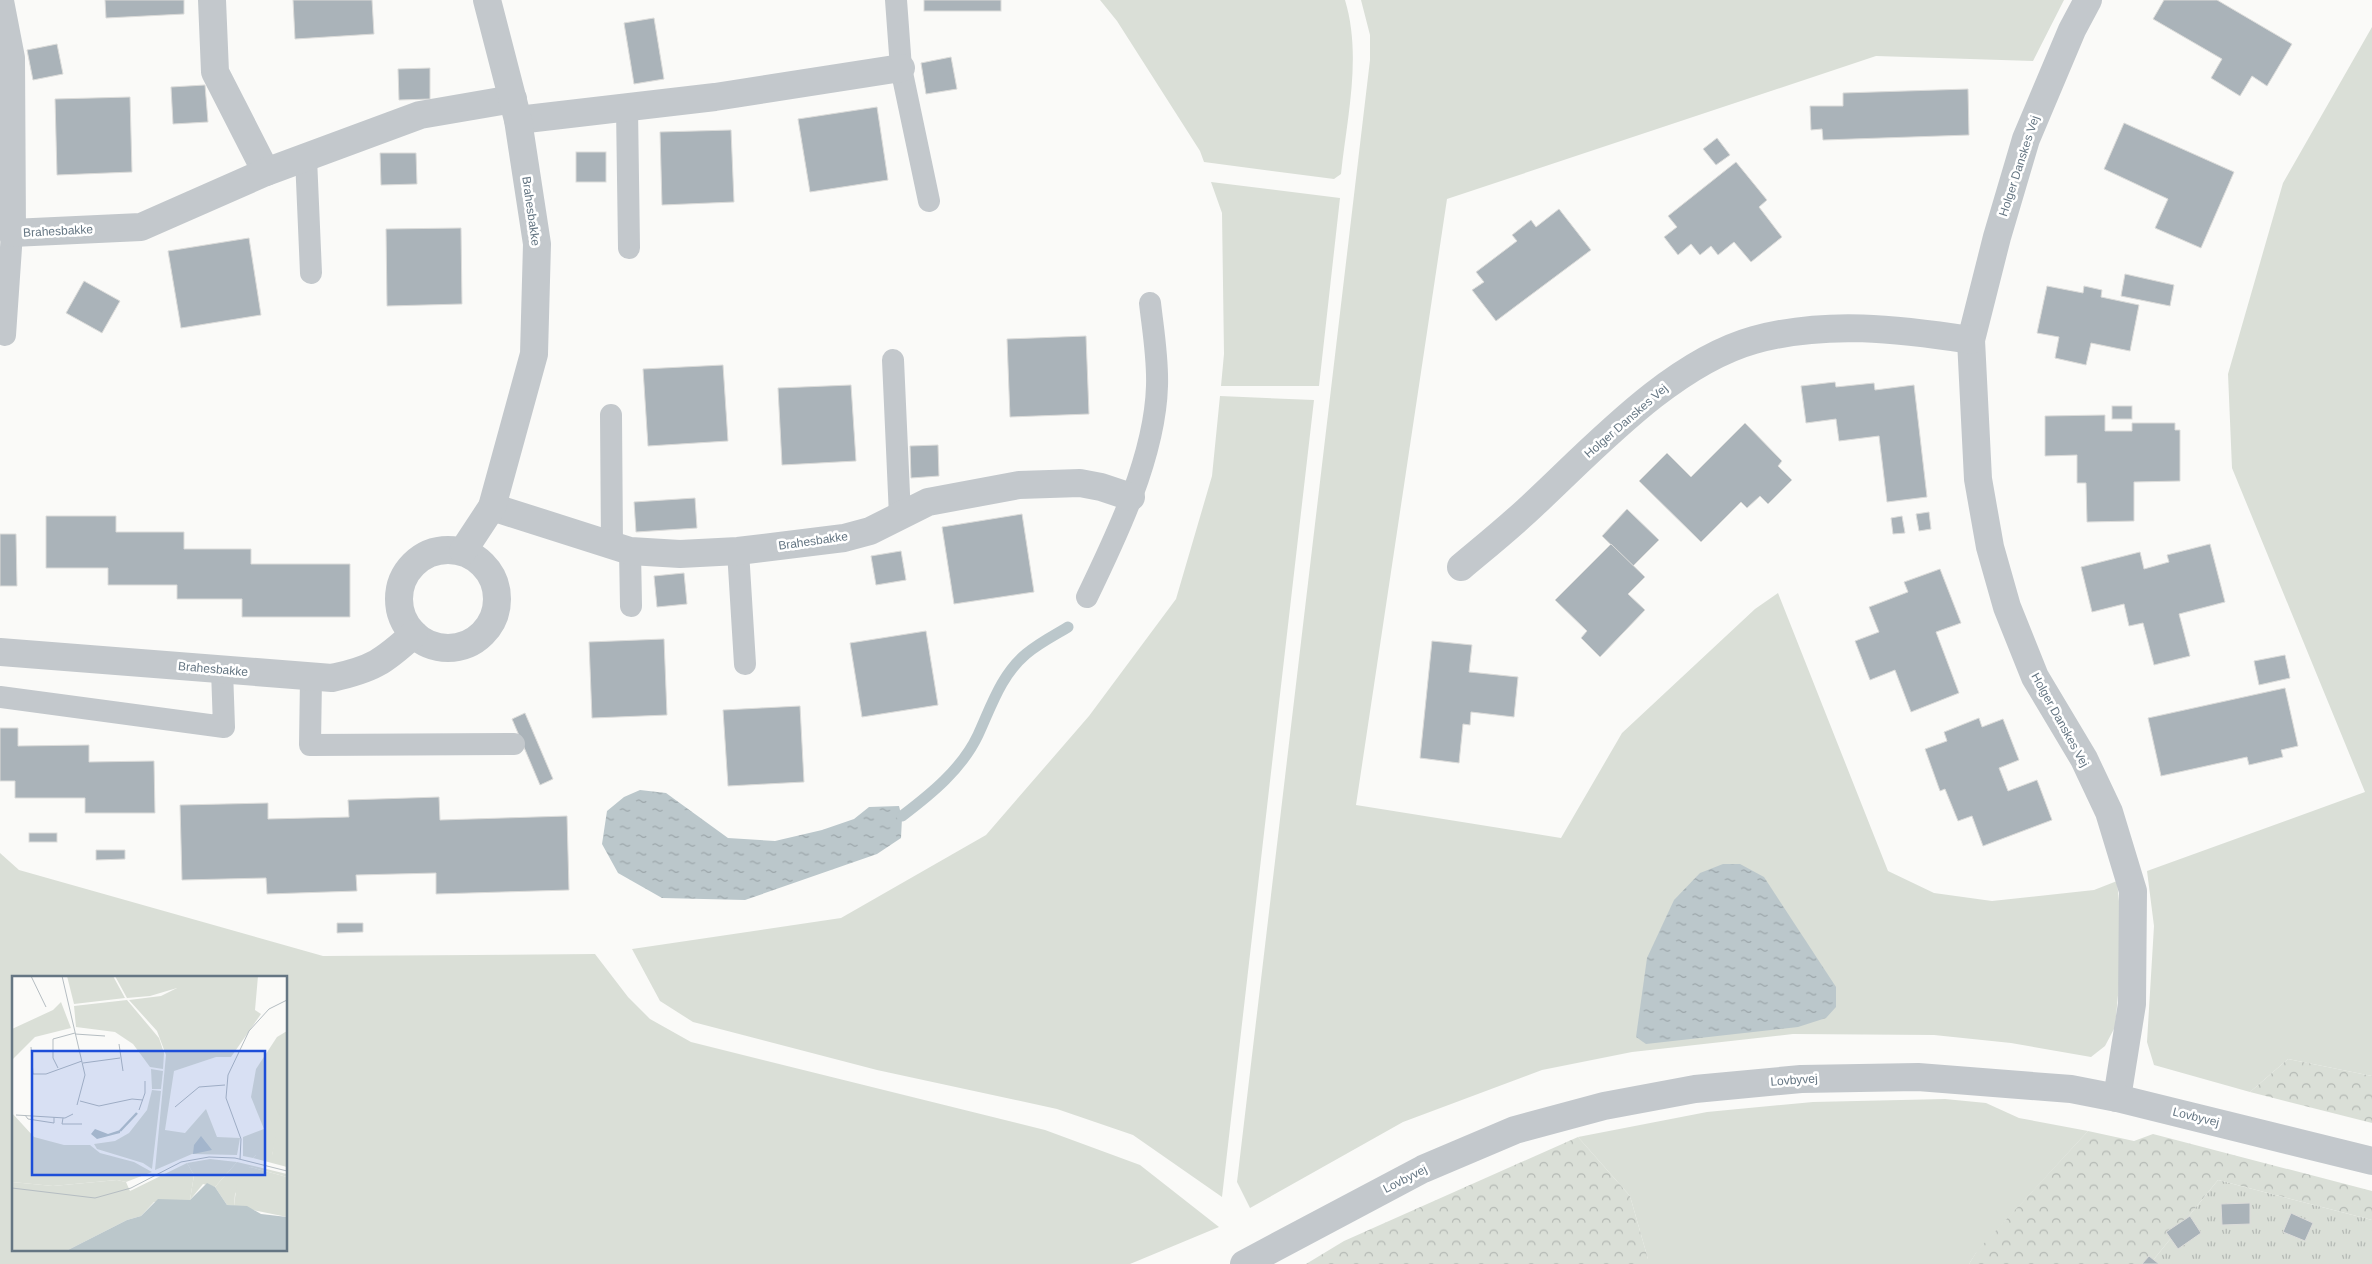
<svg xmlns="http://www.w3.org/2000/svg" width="2372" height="1264" font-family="Helvetica,sans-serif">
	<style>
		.grass { fill: #dadfd7; fill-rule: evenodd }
		.forest { fill: url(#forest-crowns) }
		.park { fill: url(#park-tufts) }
		.water { fill: url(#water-ripples) }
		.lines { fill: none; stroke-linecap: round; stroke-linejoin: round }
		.stream { stroke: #bbc7cb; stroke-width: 11 }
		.building { fill: #aab3b9; stroke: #dcdcda }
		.service { stroke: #c3c8cc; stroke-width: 22 }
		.minor { stroke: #c3c8cc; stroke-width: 28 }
		.tertiary { stroke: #c3c8cc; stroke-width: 28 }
		.labels { text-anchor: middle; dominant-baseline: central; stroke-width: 5; stroke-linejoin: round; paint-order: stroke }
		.street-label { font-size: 12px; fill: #657683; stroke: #fff }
		.inset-river { fill: none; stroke: #bbc7cb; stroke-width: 2.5 }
		.inset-road { fill: none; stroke: #b5bdc2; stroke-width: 1 }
		.view { fill: #1d4ed8; fill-opacity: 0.15; stroke: #1d4ed8; stroke-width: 2.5 }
		.inset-edge { fill: none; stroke: #657683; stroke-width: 2.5 }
	</style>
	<defs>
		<pattern id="forest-crowns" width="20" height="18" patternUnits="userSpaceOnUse" patternTransform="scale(1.25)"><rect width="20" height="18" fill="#dadfd7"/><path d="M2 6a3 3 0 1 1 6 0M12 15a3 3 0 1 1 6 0" fill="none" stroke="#b4b9b4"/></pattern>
		<pattern id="park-tufts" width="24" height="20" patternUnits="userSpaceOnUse" patternTransform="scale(1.25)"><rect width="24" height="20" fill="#dadfd7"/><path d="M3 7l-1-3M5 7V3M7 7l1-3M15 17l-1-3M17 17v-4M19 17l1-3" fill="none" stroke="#b4b9b4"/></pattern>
		<pattern id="water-ripples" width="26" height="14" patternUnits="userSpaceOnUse" patternTransform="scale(1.25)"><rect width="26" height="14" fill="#bbc7cb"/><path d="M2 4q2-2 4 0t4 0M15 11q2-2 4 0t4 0" fill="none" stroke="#9ca6aa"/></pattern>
	</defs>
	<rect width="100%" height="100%" fill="#fafaf8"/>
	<!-- grass -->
	<g class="grass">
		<path d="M1100,0H1345C1362,56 1347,117 1341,174L1334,179L1204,162L1200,151L1117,21Z"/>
		<path d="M1361,0H2064L2033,61L1876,56L1447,199L1356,805L1561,838L1622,733L1755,609L1778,593L1888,871L1934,893L1992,901L2094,890L2117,881L2123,942L2115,1027L2105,1046L2091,1057L2011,1043L1934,1035L1793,1034L1632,1052L1542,1070L1403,1122L1250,1208L1237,1182L1370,60V35Z"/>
		<path d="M2372,27V1076L2288,1059L2250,1092L2154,1065L2147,1042L2154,926L2147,871L2365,792L2232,468L2228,374L2283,183Z"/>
		<path d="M1211,182L1340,198L1319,386H1221L1224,354L1222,213Z"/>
		<path d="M1220,396L1314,400L1222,1197L1133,1135L1057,1109L877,1070L693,1022L660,1001L632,949L841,918L986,835L1089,716L1176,599L1212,476Z"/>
		<path d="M0,853L19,870L323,956L595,954L628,997L650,1019L691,1042L1045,1130L1140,1165L1219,1227L1130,1264H0ZM14,978H286V1250H14Z"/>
		<path d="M1945,1099L1986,1103L2019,1118L2088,1131L1976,1253L1969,1264H1648V1259L1630,1196L1578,1137L1707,1112L1813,1102Z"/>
	</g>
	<!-- forest -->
	<g class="forest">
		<path d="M2288,1059L2372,1076V1123L2250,1092Z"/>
		<path d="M2088,1131L2134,1141L2153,1134L2372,1191V1220L2218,1180L2150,1264H1969L1977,1251Z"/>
		<path d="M1578,1137L1630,1196L1648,1259V1264H1306L1344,1241Z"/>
	</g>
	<!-- park -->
	<path class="park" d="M2218,1180L2372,1220V1264H2150Z"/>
	<!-- water -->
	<g class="water">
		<path d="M640,790L666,793L728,838L775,841L822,830L854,819L869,807L899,806L902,818L901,838L877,854L745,900L662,898L618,873L602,844L607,811L624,797Z"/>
		<path d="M1723,864H1740L1764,877L1836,987V1007L1826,1018L1798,1027L1646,1044L1636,1037L1647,958L1674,900L1700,873Z"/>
	</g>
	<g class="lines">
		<!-- stream -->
		<path class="stream" d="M902,816C931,794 962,769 978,735C991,707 1001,675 1026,654C1039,643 1055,635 1068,627"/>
	</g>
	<!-- building -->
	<g class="building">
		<path d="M105,0H184V14L106,18Z"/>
		<path d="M293,0H372L374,34L295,39Z"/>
		<rect x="924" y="0" width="77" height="11"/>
		<path d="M2164,0H2217L2292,44L2267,86L2252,76L2240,96L2211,78L2222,59L2153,19Z"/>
		<path d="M654,18L664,79L634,84L624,23Z"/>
		<path d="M57,44L63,74L33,80L27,50Z"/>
		<path d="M951,57L957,89L926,94L921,63Z"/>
		<path d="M430,68V99L399,100L398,69Z"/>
		<path d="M205,85L208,122L173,124L171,87Z"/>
		<path d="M1968,89L1969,135L1823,140L1822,129L1811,130L1810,106H1843V93Z"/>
		<path d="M130,97L132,172L57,175L55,99Z"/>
		<path d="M877,107L888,180L810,192L798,119Z"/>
		<path d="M2124,123L2234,172L2201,248L2155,228L2168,199L2104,169Z"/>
		<path d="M731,130L734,202L662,205L660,132Z"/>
		<path d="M1717,138L1730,155L1716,165L1703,149Z"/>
		<rect x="576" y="152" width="30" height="30"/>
		<path d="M380,153H416L417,184L381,185Z"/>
		<path d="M1736,162L1767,200L1759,207L1782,237L1751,262L1734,242L1718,255L1711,246L1700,255L1691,244L1678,255L1664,237L1677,227L1668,216Z"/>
		<path d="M1559,209L1591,250L1496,321L1472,290L1484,282L1476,272L1517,241L1512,235L1531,220L1536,227Z"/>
		<path d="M461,228L462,304L387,306L386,229Z"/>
		<path d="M249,238L261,315L181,328L168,251Z"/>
		<path d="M2125,274L2174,285L2170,306L2121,296Z"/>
		<path d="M84,281L120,301L102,333L66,313Z"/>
		<path d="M2047,286L2083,293L2084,286L2102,290L2101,297L2139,305L2130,351L2091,343L2086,365L2055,358L2059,337L2037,333Z"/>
		<path d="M1086,336L1089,414L1010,417L1007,339Z"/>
		<path d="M723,365L728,441L648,446L643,369Z"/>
		<path d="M1835,382L1836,387L1874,383L1875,390L1914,385L1927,497L1887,502L1879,436L1839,441L1836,419L1806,423L1801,386Z"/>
		<path d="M851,385L856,461L782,465L778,388Z"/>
		<rect x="2112" y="406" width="20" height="13"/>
		<path d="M2105,415V431H2132V423H2175V430H2180V481L2134,482V521L2087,522L2086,483H2077V455L2045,456V416Z"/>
		<path d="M1745,423L1782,461L1778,466L1792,480L1768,504L1760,496L1747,508L1741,502L1701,542L1639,481L1667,453L1691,477Z"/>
		<path d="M938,445L939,476L911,478L910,446Z"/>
		<path d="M695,498L697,528L636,532L634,502Z"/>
		<path d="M1627,509L1659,540L1633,566L1602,536Z"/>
		<path d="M1929,512L1931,529L1919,531L1916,514Z"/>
		<path d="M1022,514L1034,592L954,604L942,527Z"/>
		<path d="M46,516H116V532H184V549H251V564H350V617H242V599H177V585H108V568H46Z"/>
		<path d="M1902,516L1905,533L1893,534L1891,518Z"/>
		<path d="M0,534H16L17,586H0Z"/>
		<path d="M1611,544L1645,577L1628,594L1645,610L1600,657L1581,638L1587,631L1555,600Z"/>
		<path d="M2210,544L2225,602L2179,614L2190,656L2154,665L2143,623L2129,626L2124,604L2092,612L2081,567L2140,552L2144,569L2169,562L2167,555Z"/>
		<path d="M901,551L906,580L876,585L871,556Z"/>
		<path d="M1940,569L1961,623L1936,632L1959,693L1911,712L1895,670L1870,680L1855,641L1879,632L1869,607L1908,592L1904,582Z"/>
		<path d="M684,573L687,604L657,607L654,576Z"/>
		<path d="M926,631L938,705L862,717L850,643Z"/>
		<path d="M664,639L667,715L592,718L589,642Z"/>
		<path d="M1432,641L1472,645L1469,672L1518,677L1514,717L1471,712L1470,725L1463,724L1459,763L1420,758Z"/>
		<path d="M2285,655L2290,678L2259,685L2254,661Z"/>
		<path d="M2285,688L2298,746L2281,750L2283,757L2249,765L2247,757L2161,776L2148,718Z"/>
		<path d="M800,706L804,782L728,786L723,710Z"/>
		<path d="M525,713L553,779L540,785L512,719Z"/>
		<path d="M1979,718L1982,727L2003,719L2019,760L1999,768L2008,791L2037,780L2052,820L1983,846L1972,816L1958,821L1945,789L1940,791L1925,749L1947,741L1944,732Z"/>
		<path d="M0,728H18V746L89,745V762L154,761L155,813H85V798H15V781H0Z"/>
		<path d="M439,797L440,820L567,816L569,890L436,894V873L356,875L357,891L267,894L266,878L182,880L180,805L268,803V819L349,817L348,800Z"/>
		<rect x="29" y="833" width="28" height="9"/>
		<path d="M96,850H125V859L96,860Z"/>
		<path d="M337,923H363V932L337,933Z"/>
		<path d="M2250,1203V1224L2222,1225L2221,1204Z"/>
		<path d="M2291,1213L2313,1223L2305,1241L2283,1232Z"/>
		<path d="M2190,1216L2201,1233L2178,1249L2166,1232Z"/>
		<path d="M2149,1256L2159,1264H2142Z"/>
	</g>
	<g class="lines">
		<!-- service -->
		<g class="service">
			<path d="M896,0L901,68L929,201"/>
			<path d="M627,108L629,248"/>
			<path d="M306,158L311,273"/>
			<path d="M5,335L12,233"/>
			<path d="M893,360L900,516"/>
			<path d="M611,415L612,546"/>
			<path d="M630,551L631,606"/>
			<path d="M738,551L745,664"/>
			<path d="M1087,597C1117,535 1155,456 1157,386C1158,358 1153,330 1150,303"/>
			<path d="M311,678L310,745L514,744"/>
			<path d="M0,697L224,727L222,670"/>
		</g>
		<!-- minor -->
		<g class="minor">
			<path d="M212,0L215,72L266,172"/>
			<path d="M2088,0L2072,30L2026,139L1997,237L1971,340L1978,479L1990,547L2007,607L2035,677L2084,759L2109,812L2133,891L2132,1004L2117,1098"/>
			<path d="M0,1L11,58L12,233L141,227L266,172L420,115L513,99"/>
			<path d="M518,120L715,97L901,68"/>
			<path d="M492,507L630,551L680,554L738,551L844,538L870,531L928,502L1019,485L1080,483L1101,487L1131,497"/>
			<circle cx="448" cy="599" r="49"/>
			<path d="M463,551L492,507L534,354L537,244L518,120L487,0"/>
			<path d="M1461,567C1486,546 1511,526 1535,503C1596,446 1672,363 1754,340C1826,320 1899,329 1971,340"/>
			<path d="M0,652L332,678C373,669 383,662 414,634"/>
		</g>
		<!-- tertiary -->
		<path class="tertiary" d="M1244,1264L1423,1169L1515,1130L1604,1106L1695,1089L1801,1079L1918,1077L2071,1089L2117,1098L2372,1161"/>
	</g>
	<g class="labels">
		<!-- street labels -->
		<g class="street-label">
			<text transform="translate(2019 166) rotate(-72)">Holger Danskes Vej</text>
			<text transform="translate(531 211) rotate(82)">Brahesbakke</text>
			<text transform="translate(58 231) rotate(-3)">Brahesbakke</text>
			<text transform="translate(1626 421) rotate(-41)">Holger Danskes Vej</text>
			<text transform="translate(813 541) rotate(-8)">Brahesbakke</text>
			<text transform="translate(213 669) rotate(5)">Brahesbakke</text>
			<text transform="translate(2060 720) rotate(61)">Holger Danskes Vej</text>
			<text transform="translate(1794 1080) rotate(-4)">Lovbyvej</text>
			<text transform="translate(2196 1117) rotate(14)">Lovbyvej</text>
			<text transform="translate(1405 1179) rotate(-27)">Lovbyvej</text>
		</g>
	</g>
	<!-- overview -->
	<g transform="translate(12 976)">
		<rect width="275" height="275" fill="#fafaf8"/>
		<path d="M55,0H101L113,22L62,28ZM103,0H246L243,34L249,38L219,81H204L162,95L153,154L173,157L194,133L205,161L228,162L225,179L180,178L143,194L154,79L145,55L117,24L149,20L165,12L138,20L115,22ZM115,24L147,62L152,77L151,93L138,91L121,68L103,56L64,51L62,30ZM49,26L59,52L23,61L0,84V53L41,34ZM275,55V121L260,179H244L241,182L231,180V161L252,153L239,121L244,93L265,61ZM139,93L151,95L149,113H140ZM140,114L149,115L140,193L131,187L85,173L82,168L103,165L117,157L135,134ZM0,137L22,161L52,169H78L88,177L122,186L140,196L114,206L105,204L41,210L0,206ZM198,183L225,186L203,211L191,208L178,224L182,199L175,187Z" fill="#dadfd7"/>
		<path d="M275,121V191L241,182L244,179H260L269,127ZM225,186L275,198V201L238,191L223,218L222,230L215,229L203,211ZM175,187L182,199L178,224L142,226L129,240L115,244L54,275H2L0,272V206L41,210L105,204L114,206L118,215Z" fill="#dadfd7"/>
		<path d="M238,191L275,201V241L222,230L225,206Z" fill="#dadfd7"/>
		<path d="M83,153L96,158L108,154V157L85,163L79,158ZM189,160L200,174L181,178L182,169ZM195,207L203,211L215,229L235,230L249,238L275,241V275H54L115,244L129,240L146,223L178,224Z" fill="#bbc7cb"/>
		<path class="inset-river" d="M108,155L125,137"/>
		<path class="inset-road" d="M19,0L34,31M50,0L73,99L65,129M63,58L93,60M107,68L111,95M19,71L21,98H34L70,85M71,87L108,82M46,92L41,82V63L63,57M68,125L87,130L120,123L131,124M163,131L187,111L213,109M127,134L133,117V105M4,139L53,142L61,138M13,139L16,143L42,147V141M51,142L50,148H70M228,183L229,163L214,122L216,99L237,55L257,33L275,24M0,212L83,222L119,212L169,186L197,181L223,182L275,195"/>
		<path class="view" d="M20,75H253V199H20Z"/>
		<rect width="275" height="275" class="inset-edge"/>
	</g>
</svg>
